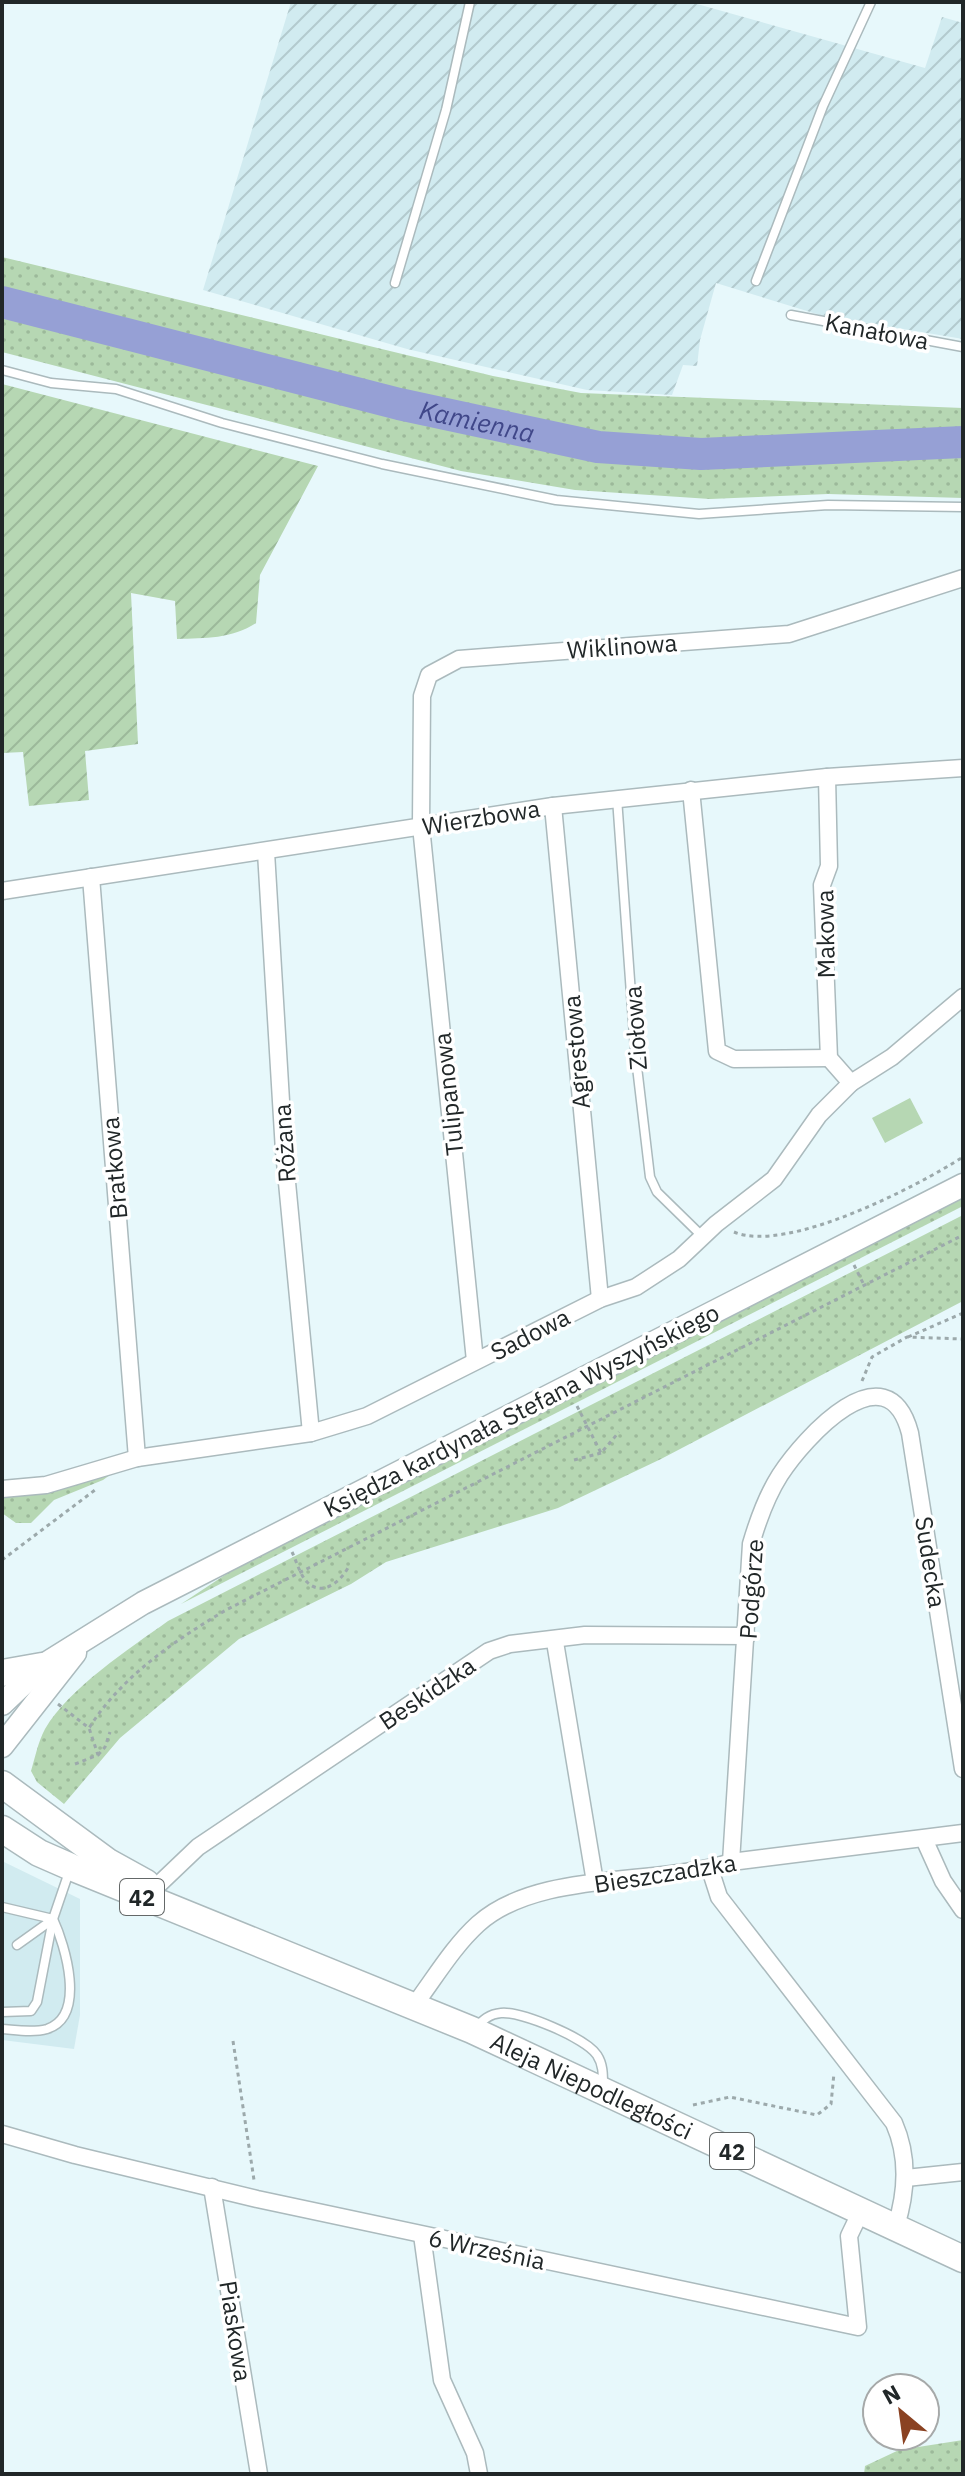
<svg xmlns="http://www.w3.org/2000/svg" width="965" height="2476" font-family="'IBM Plex Sans',sans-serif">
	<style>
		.built { fill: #d1ebf0 }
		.industrial { fill: url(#industrial-furrows) }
		.grass { fill: url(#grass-dots) }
		.park { fill: #b6d7b3 }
		.garden { fill: url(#garden-furrows) }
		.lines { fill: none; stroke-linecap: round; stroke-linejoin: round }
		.river { stroke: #96a0d5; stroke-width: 32 }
		.service-casing { stroke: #abbabd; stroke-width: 11 }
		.minor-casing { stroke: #abbabd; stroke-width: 19 }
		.secondary-casing { stroke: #abbabd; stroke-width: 25 }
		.primary-casing { stroke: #abbabd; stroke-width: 29 }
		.path { stroke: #9ca9ab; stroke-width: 3; stroke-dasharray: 4 4; stroke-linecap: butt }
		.service { stroke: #fff; stroke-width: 8 }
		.minor { stroke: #fff; stroke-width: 16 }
		.secondary { stroke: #fff; stroke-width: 22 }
		.primary { stroke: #fff; stroke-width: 26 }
		.labels { text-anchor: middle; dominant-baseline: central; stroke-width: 7; stroke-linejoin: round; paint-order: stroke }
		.shield { fill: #fff; stroke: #646868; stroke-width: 2 }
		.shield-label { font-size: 22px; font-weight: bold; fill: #212728 }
		.street-label { font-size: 24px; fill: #212728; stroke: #fff }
		.water-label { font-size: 26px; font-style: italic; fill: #404789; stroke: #fff }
	</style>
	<defs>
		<pattern id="industrial-furrows" width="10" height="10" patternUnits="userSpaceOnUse" patternTransform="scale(2)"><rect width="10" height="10" fill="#d1ebf0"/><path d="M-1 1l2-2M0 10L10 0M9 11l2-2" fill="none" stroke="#b3cace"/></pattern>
		<pattern id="grass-dots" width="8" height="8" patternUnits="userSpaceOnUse" patternTransform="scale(2)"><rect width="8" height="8" fill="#b6d7b3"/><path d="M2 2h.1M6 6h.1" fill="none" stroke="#9cb99a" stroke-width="1.8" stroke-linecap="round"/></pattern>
		<pattern id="garden-furrows" width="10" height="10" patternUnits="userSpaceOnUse" patternTransform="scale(2)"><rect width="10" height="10" fill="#b6d7b3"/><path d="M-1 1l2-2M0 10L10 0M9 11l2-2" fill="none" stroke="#9cb99a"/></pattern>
	</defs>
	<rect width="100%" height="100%" fill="#e7f8fb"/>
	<!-- built -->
	<path class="built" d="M2,1861L80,1899V2015L74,2049L2,2040Z"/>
	<!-- industrial -->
	<path class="industrial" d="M291,2H690L925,68L942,17L963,23V339L820,315L716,283L700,340L697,366L683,365L672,395L587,390L407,349L203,290Z"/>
	<!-- grass -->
	<g class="grass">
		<path d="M2,257L493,376L581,393L963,408V498L828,494L710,499L575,490L461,471L2,352Z"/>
		<path d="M963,1198V1206L181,1604L234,1569Z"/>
		<path d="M963,1215V1301L661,1459L558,1508L386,1562L351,1584L239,1639L120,1738L64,1804L37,1782L31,1771C35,1758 38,1742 45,1729C69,1688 129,1649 168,1621Z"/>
		<path d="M117,1470L103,1480L54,1500L31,1523H16L2,1513V1495Z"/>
		<path d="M963,2440V2474H864L865,2466L899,2450Z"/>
	</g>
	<!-- park -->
	<path class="park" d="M910,1098L923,1123L885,1143L872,1118Z"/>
	<!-- garden -->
	<path class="garden" d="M2,384L318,466L260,575L256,623C232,639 205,638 177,639L175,601L131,593L138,744L85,751L89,800L29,806L23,752L2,753Z"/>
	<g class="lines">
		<!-- river -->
		<path class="river" id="s1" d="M2,302L399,404L598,447L701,454L963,442"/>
		<!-- service casing -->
		<g class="service-casing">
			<g id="service">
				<path d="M756,281L823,106L871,2"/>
				<path d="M395,283L446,110L470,2"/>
				<path d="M791,315L963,347"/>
				<path d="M2,370L51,383L116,389L222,423L382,464L556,500L699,514L828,505L963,507"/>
				<path d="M617,798L635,1050L650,1177L657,1192L702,1236"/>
				<path d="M2,1907L53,1919C65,1945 87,2016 47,2029C33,2033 16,2030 2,2029"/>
				<path d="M17,1945L52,1920"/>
				<path d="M2,2012L31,2011L37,2002L53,1919L69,1872"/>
				<path d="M475,2028C483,2020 489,2014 501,2013C521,2011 586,2038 597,2055C603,2064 603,2074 603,2085"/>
			</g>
		</g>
		<!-- minor casing -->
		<g class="minor-casing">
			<g id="minor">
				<path d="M827,777L829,866L822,885L829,1058L851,1083"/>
				<path d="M691,790L717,1051L734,1059L829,1058"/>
				<path d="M553,806L600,1299"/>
				<path d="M266,852L284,1151L311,1433"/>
				<path d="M91,877L137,1458"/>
				<path d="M2,891L553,806L827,777L963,768"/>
				<path d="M475,1361L421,826L422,696L429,675L459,659L789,634L963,578"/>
				<path d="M2,1489L46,1485L137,1458L311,1433L367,1416L600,1299L636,1287L679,1259L716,1224L774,1179L819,1115L851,1083L892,1057L963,997"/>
				<path d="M555,1642L595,1882"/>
				<path d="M924,1839L943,1881L963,1910"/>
				<path d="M731,1862L751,1544C758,1520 766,1497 780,1475C804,1438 887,1346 910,1433L963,1769"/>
				<path d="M710,1869L719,1897L894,2123C909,2157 907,2191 896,2226"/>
				<path d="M155,1888L198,1847L489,1651L510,1644L585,1635L747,1636"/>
				<path d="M417,2008L421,1996C439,1971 456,1944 478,1924C538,1870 657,1886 731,1862L963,1833"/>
				<path d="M2,2134L75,2155L257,2199L858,2327L849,2236L861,2211"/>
				<path d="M906,2178L963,2172"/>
				<path d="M212,2187L259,2474"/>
				<path d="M422,2235L442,2380L475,2453L479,2474"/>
			</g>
		</g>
		<!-- secondary casing -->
		<g class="secondary-casing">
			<g id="secondary">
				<path d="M2,1704L42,1666L143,1603L963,1185"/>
				<path d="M2,1746L75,1653"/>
			</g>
		</g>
		<!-- primary casing -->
		<g class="primary-casing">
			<g id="primary">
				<path d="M2,1673L42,1666"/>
				<path d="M2,1784L108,1862L146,1883"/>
				<path id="s2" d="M2,1829L39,1853L71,1867L472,2030L963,2259"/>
			</g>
		</g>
		<!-- path -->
		<g class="path">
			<path d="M734,1232C787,1254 916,1187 963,1157"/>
			<path d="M854,1265L864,1285"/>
			<path d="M908,1337L963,1313"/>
			<path d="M862,1381L872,1357L907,1337L963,1339"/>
			<path d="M577,1406L601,1453L619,1432"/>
			<path d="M574,1460L601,1453"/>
			<path d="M292,1552C296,1560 300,1575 307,1582C323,1598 342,1580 349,1566"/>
			<path d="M2,1560L95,1490"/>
			<path d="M58,1704L89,1728C122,1676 174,1641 226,1610L963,1235"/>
			<path d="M98,1755L105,1747L110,1732"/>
			<path d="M75,1764L98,1755L89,1728"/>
			<path d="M233,2041L254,2180"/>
			<path d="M693,2105L730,2097L817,2115L831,2104L834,2073"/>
		</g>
		<!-- service -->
		<use href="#service" class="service"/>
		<!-- minor -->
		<use href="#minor" class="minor"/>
		<!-- secondary -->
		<use href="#secondary" class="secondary"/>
		<!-- primary -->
		<use href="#primary" class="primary"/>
	</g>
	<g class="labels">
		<!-- shield labels -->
		<g class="shield">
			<rect x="120" y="1879" width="44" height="36" rx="6"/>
			<rect x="710" y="2133" width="44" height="36" rx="6"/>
		</g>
		<g class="shield-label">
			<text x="142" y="1897">42</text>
			<text x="732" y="2151">42</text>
		</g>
		<!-- street labels -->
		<g class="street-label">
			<text transform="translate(877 331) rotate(11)">Kanałowa</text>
			<text transform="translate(622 646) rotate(-4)">Wiklinowa</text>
			<text transform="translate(481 817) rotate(-9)">Wierzbowa</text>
			<text transform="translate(825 934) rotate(-91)">Makowa</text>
			<text transform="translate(635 1028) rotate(-94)">Ziołowa</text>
			<text transform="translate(576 1052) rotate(-95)">Agrestowa</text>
			<text transform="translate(448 1094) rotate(-96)">Tulipanowa</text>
			<text transform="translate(284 1143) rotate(-94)">Różana</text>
			<text transform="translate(114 1168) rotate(-95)">Bratkowa</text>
			<text transform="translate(530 1334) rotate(-27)">Sadowa</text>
			<text transform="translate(521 1410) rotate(-27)">Księdza kardynała Stefana Wyszyńskiego</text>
			<text transform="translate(931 1562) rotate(81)">Sudecka</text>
			<text transform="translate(751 1589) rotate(-86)">Podgórze</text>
			<text transform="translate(427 1693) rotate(-34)">Beskidzka</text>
			<text transform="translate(665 1873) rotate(-9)">Bieszczadzka</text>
			<text stroke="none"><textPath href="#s2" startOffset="644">Aleja Niepodległości</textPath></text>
			<text transform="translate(487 2249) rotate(12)">6 Września</text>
			<text transform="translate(236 2331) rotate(81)">Piaskowa</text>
		</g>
		<!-- water labels -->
		<g class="water-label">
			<text stroke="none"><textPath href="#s1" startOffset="490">Kamienna</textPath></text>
		</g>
	</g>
	<!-- border -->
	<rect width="965" height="2476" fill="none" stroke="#212728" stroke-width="8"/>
	<!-- north arrow -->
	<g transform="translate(901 2412) rotate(331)"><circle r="38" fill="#ffffff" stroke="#a6a9a9" stroke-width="2"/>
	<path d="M0-6L14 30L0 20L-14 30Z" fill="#8a4222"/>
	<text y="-12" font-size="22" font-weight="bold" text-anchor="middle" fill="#212728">N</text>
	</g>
</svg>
